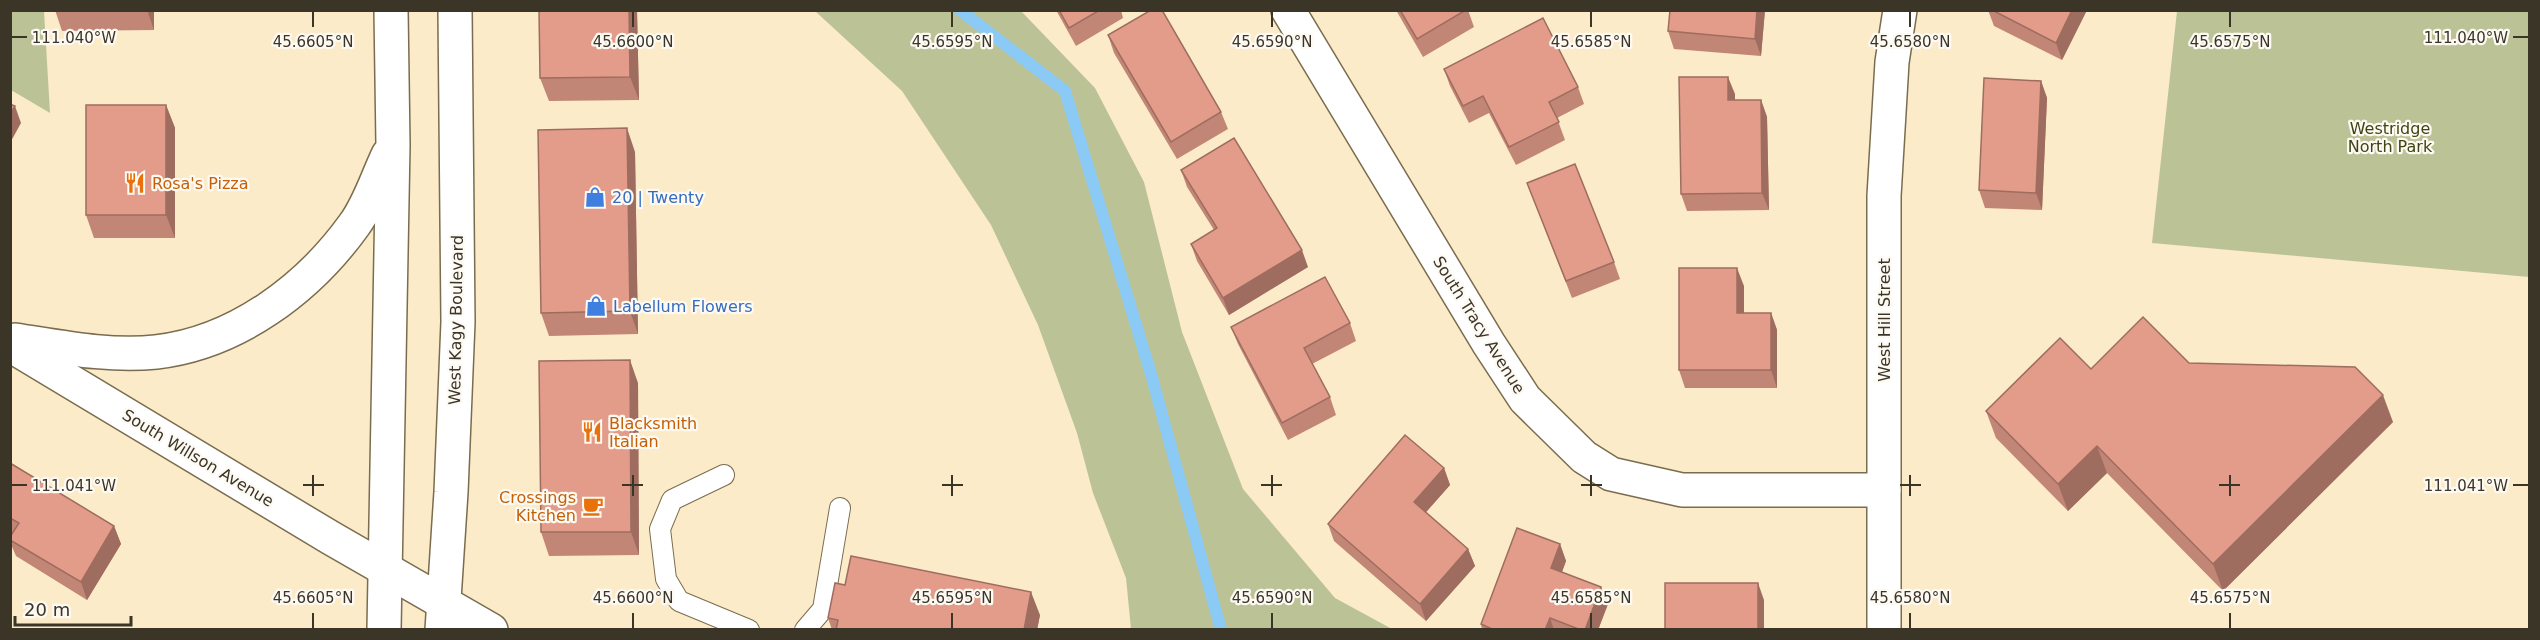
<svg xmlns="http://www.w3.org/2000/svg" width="2540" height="640" font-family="'DejaVu Sans',sans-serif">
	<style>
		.green { fill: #bbc396 }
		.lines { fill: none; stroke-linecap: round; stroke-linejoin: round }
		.stream { stroke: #8acaf4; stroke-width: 12 }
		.service-casing { stroke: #7a6c4e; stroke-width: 22 }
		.minor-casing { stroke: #7a6c4e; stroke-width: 36 }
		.secondary-casing { stroke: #7a6c4e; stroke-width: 36 }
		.service { stroke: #fff; stroke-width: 20 }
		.minor { stroke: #fff; stroke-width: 33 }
		.secondary { stroke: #fff; stroke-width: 33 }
		.wall { fill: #c28676 }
		.shaded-wall { fill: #9e6d60 }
		.building { fill: #e29c89; stroke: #9e6d60; stroke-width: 1.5 }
		.ticks { fill: none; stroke: #3b3528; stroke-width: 2 }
		.labels { text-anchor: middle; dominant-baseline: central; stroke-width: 4.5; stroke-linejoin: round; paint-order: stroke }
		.park-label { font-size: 16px; fill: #3e4412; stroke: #fdf9f3 }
		.food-label { font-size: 16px; fill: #c56008; stroke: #fdf9f3; text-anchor: start }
		.shop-label { font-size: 16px; fill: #366cbe; stroke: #fdf9f3; text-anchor: start }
		.street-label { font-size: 16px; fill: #3b3528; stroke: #fdf9f3 }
		.ticks-label { font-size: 15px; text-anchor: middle; fill: #3b3528; stroke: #fdf9f3; stroke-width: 4.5; stroke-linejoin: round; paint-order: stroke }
	</style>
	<rect width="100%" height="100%" fill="#fbebc9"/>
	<!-- green -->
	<g class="green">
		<path d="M11,10L44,11L50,113L11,90Z"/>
		<path d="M815,11H1021L1095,88L1144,182L1182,332L1243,489L1335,598L1392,629H1131L1126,578L1093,493L1077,433L1038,325L991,225L902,91Z"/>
		<path d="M2177,11H2529V277L2152,243Z"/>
	</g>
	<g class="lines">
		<!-- stream -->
		<path class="stream" d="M960,10L1065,91L1151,374L1221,630"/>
		<!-- service casing -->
		<g class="service-casing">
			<g id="service">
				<path d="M724,475L672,500L660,529L666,579L679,601L749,630"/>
				<path d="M805,630L823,609L840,508"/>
			</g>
		</g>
		<!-- minor casing -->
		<g class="minor-casing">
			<g id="minor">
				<path d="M1288,10L1489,344L1525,399L1584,457L1611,474L1682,490H1884"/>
				<path d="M1884,630V196L1892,62L1900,10"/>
			</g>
		</g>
		<!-- secondary casing -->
		<g class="secondary-casing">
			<g id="secondary">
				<path d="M15,340C61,347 109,357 156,352C236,343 308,289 354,225C369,205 377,178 388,155"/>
				<path d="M10,345L331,538L491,630"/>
				<path d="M384,630L393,145L391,10"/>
				<path d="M442,630L451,492L458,322L455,10"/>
			</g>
		</g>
		<!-- service -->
		<use href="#service" class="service"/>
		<!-- minor -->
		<use href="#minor" class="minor"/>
		<!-- secondary -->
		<use href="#secondary" class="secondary"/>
	</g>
	<!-- wall -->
	<g class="wall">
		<path d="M55,10H154V30L62,31Z"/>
		<path d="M637,10L639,100L549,101L540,78Z"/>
		<path d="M1056,10H1121L1123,18L1076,46Z"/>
		<path d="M1396,10H1468L1474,27L1423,57Z"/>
		<path d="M1765,10L1761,56L1674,49L1668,31Z"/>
		<path d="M1988,10H2087L2062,60L1994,26Z"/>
		<path d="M1108,35L1221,112L1228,129L1177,159L1114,53Z"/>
		<path d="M1444,69L1578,87L1584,104L1557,118L1565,140L1516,165L1489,113L1469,123L1450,86Z"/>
		<path d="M2041,81L2047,98L2042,210L1985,208L1979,190Z"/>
		<path d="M1735,94V100H1761L1767,117L1769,210L1687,211L1681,194Z"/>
		<path d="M166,105L175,128V238H94L86,215Z"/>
		<path d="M635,152L638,334L549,336L541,313Z"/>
		<path d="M1181,170L1308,267L1229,315L1197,261L1191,244L1214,230L1187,187Z"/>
		<path d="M1527,183L1614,262L1620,279L1572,298Z"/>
		<path d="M1744,286V313H1771L1777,330V388H1685L1679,370Z"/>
		<path d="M1350,323L1356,341L1312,364L1330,397L1336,415L1288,440L1238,344L1231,327Z"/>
		<path d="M2189,363L2393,422L2223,591L2107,473L2068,511L1996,438L1986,411L2091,369Z"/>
		<path d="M638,383L639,555L549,556L541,532Z"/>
		<path d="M10,463L114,526L121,544L87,600L16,556L10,542V537L13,533L10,532Z"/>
		<path d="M1444,468L1450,485L1426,512L1468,549L1475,566L1426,621L1334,541L1328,524Z"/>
		<path d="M1560,544L1566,561L1562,572L1608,604L1598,630H1482L1481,624Z"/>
		<path d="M845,585L1040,615L1037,630H832L828,618Z"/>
	</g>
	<!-- shaded-wall -->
	<g class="shaded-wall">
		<path d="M147,10H154V30Z"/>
		<path d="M629,10H637L639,100L630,77Z"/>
		<path d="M1757,10H1765L1761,56L1755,39Z"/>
		<path d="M2072,10H2087L2062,60L2056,43Z"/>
		<path d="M1728,77L1735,94V118L1728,100Z"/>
		<path d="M2041,81L2047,98L2042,210L2036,193Z"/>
		<path d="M1761,100L1767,117L1769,210L1762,193Z"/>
		<path d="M166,105L175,128V238L166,215Z"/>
		<path d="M15,106L21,123L10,143V114Z"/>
		<path d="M627,128L635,152L638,334L630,311Z"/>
		<path d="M1302,250L1308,267L1229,315L1223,298Z"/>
		<path d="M1737,268L1744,286V330L1737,313Z"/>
		<path d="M1771,313L1777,330V388L1771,370Z"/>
		<path d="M630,360L638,383L639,555L631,532Z"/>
		<path d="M2383,395L2393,422L2223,591L2213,564Z"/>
		<path d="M2097,446L2107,473L2068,511L2058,484Z"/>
		<path d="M1444,468L1450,485L1420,519L1414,502Z"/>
		<path d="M114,526L121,544L87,600L81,582Z"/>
		<path d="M1560,544L1566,561L1557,585L1551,568Z"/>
		<path d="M1468,549L1475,566L1426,621L1420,604Z"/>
		<path d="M1758,583L1764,600V630H1758Z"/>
		<path d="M1601,587L1608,604L1598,630H1585Z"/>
		<path d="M1031,592L1040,615L1037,630H1024Z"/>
		<path d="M1550,618L1554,630H1545Z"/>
	</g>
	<!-- building -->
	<g class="building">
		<path d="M539,10H629L630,77L540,78Z"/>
		<path d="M1059,10H1100L1069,28Z"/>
		<path d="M1151,10H1162L1221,112L1171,142L1108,35Z"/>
		<path d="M1400,10H1466L1417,39Z"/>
		<path d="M1670,10H1757L1755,39L1668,31Z"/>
		<path d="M1992,10H2072L2056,43Z"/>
		<path d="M1543,18L1578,87L1549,102L1559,122L1509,147L1483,96L1463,106L1444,69Z"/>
		<path d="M1679,77H1728V100H1761L1762,193L1681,194Z"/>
		<path d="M1984,78L2041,81L2036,193L1979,190Z"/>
		<path d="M10,104L15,106L10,114Z"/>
		<rect x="86" y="105" width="80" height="110"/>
		<path d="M627,128L630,311L541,313L538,130Z"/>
		<path d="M1234,138L1302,250L1223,298L1191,244L1217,228L1181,170Z"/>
		<path d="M1575,164L1614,262L1566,281L1527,183Z"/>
		<path d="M1679,268H1737V313H1771V370H1679Z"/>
		<path d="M1325,277L1350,323L1304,348L1330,397L1282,423L1231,327Z"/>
		<path d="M2143,317L2189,363L2355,367L2383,395L2213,564L2097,446L2058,484L1986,411L2060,338L2091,369Z"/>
		<path d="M630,360L631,532H541L539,361Z"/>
		<path d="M1405,435L1444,468L1414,502L1468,549L1420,604L1328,524Z"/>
		<path d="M10,463L114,526L81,582L10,540V537L19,523L10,518Z"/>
		<path d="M1517,528L1560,544L1551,568L1601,587L1585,630H1581L1550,618L1545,630H1494L1481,624Z"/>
		<path d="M851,556L1031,592L1024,630H836L838,620L828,618L835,583L845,585Z"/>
		<rect x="1665" y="583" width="93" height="47"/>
	</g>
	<!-- ticks -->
	<path class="ticks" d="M313,12V27M633,12V27M952,12V27M1272,12V27M1591,12V27M1910,12V27M2230,12V27M12,37H27M2513,37H2528M313,475V496M633,475V496M952,475V496M1272,475V496M1591,475V496M1910,475V496M2230,475V496M12,485H27M303,485H324M622,485H643M942,485H963M1261,485H1282M1581,485H1602M1900,485H1921M2219,485H2240M2513,485H2528M313,613V628M633,613V628M952,613V628M1272,613V628M1591,613V628M1910,613V628M2230,613V628"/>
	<!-- icons -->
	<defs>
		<g id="restaurant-bare" transform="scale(1.62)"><path d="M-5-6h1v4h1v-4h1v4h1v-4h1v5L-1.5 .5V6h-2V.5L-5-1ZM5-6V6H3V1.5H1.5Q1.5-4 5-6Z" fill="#e8710a" stroke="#fdf9f3" stroke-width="2.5" paint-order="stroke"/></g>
		<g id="shop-bare" transform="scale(1.62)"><path d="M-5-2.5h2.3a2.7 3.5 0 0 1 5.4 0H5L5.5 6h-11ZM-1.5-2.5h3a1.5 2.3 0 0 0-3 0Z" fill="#3f7fe0" stroke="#fdf9f3" stroke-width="2.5" paint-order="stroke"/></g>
		<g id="cafe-bare" transform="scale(1.62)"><path d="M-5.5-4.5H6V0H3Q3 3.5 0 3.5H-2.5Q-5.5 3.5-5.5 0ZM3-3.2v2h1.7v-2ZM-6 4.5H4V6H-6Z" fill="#e8710a" stroke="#fdf9f3" stroke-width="2.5" paint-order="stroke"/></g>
	</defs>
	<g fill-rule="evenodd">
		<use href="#restaurant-bare" x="135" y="183"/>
		<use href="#shop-bare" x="595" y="197"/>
		<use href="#shop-bare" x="596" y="306"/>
		<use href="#restaurant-bare" x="592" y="432"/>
		<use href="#cafe-bare" x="593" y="506"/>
	</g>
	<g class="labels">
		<!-- park labels -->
		<g class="park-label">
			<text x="2390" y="128">Westridge<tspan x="2390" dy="18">North Park</tspan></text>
		</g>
		<!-- food labels -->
		<g class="food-label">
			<text x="152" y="183">Rosa's Pizza</text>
			<text x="609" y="423">Blacksmith<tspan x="609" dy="18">Italian</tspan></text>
			<text x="576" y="497" text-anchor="end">Crossings<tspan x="576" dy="18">Kitchen</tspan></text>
		</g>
		<!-- shop labels -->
		<g class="shop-label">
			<text x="612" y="197">20 | Twenty</text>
			<text x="613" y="306">Labellum Flowers</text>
		</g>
		<!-- street labels -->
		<g class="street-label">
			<text transform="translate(456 320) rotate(-89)">West Kagy Boulevard</text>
			<text transform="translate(1884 320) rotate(-90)">West Hill Street</text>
			<text transform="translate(1479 325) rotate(58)">South Tracy Avenue</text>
			<text transform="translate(198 458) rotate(31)">South Willson Avenue</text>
		</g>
	</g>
	<g class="ticks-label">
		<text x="2466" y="43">111.040°W</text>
		<text x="74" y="43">111.040°W</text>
		<text x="313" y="47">45.6605°N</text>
		<text x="633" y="47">45.6600°N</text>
		<text x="952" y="47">45.6595°N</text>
		<text x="1272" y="47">45.6590°N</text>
		<text x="1591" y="47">45.6585°N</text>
		<text x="1910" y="47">45.6580°N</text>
		<text x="2230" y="47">45.6575°N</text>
		<text x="2466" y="491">111.041°W</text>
		<text x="74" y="491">111.041°W</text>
		<text x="313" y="603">45.6605°N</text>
		<text x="633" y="603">45.6600°N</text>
		<text x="952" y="603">45.6595°N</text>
		<text x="1272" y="603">45.6590°N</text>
		<text x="1591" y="603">45.6585°N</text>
		<text x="1910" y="603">45.6580°N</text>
		<text x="2230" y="603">45.6575°N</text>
	</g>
	<!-- border -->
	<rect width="2540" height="640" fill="none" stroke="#3b3528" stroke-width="24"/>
	<!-- scale -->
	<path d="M15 616v9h116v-9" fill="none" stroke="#3b3528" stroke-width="3"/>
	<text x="24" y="616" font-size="18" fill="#3b3528" stroke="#fdf9f3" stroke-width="4.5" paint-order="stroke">20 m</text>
</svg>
